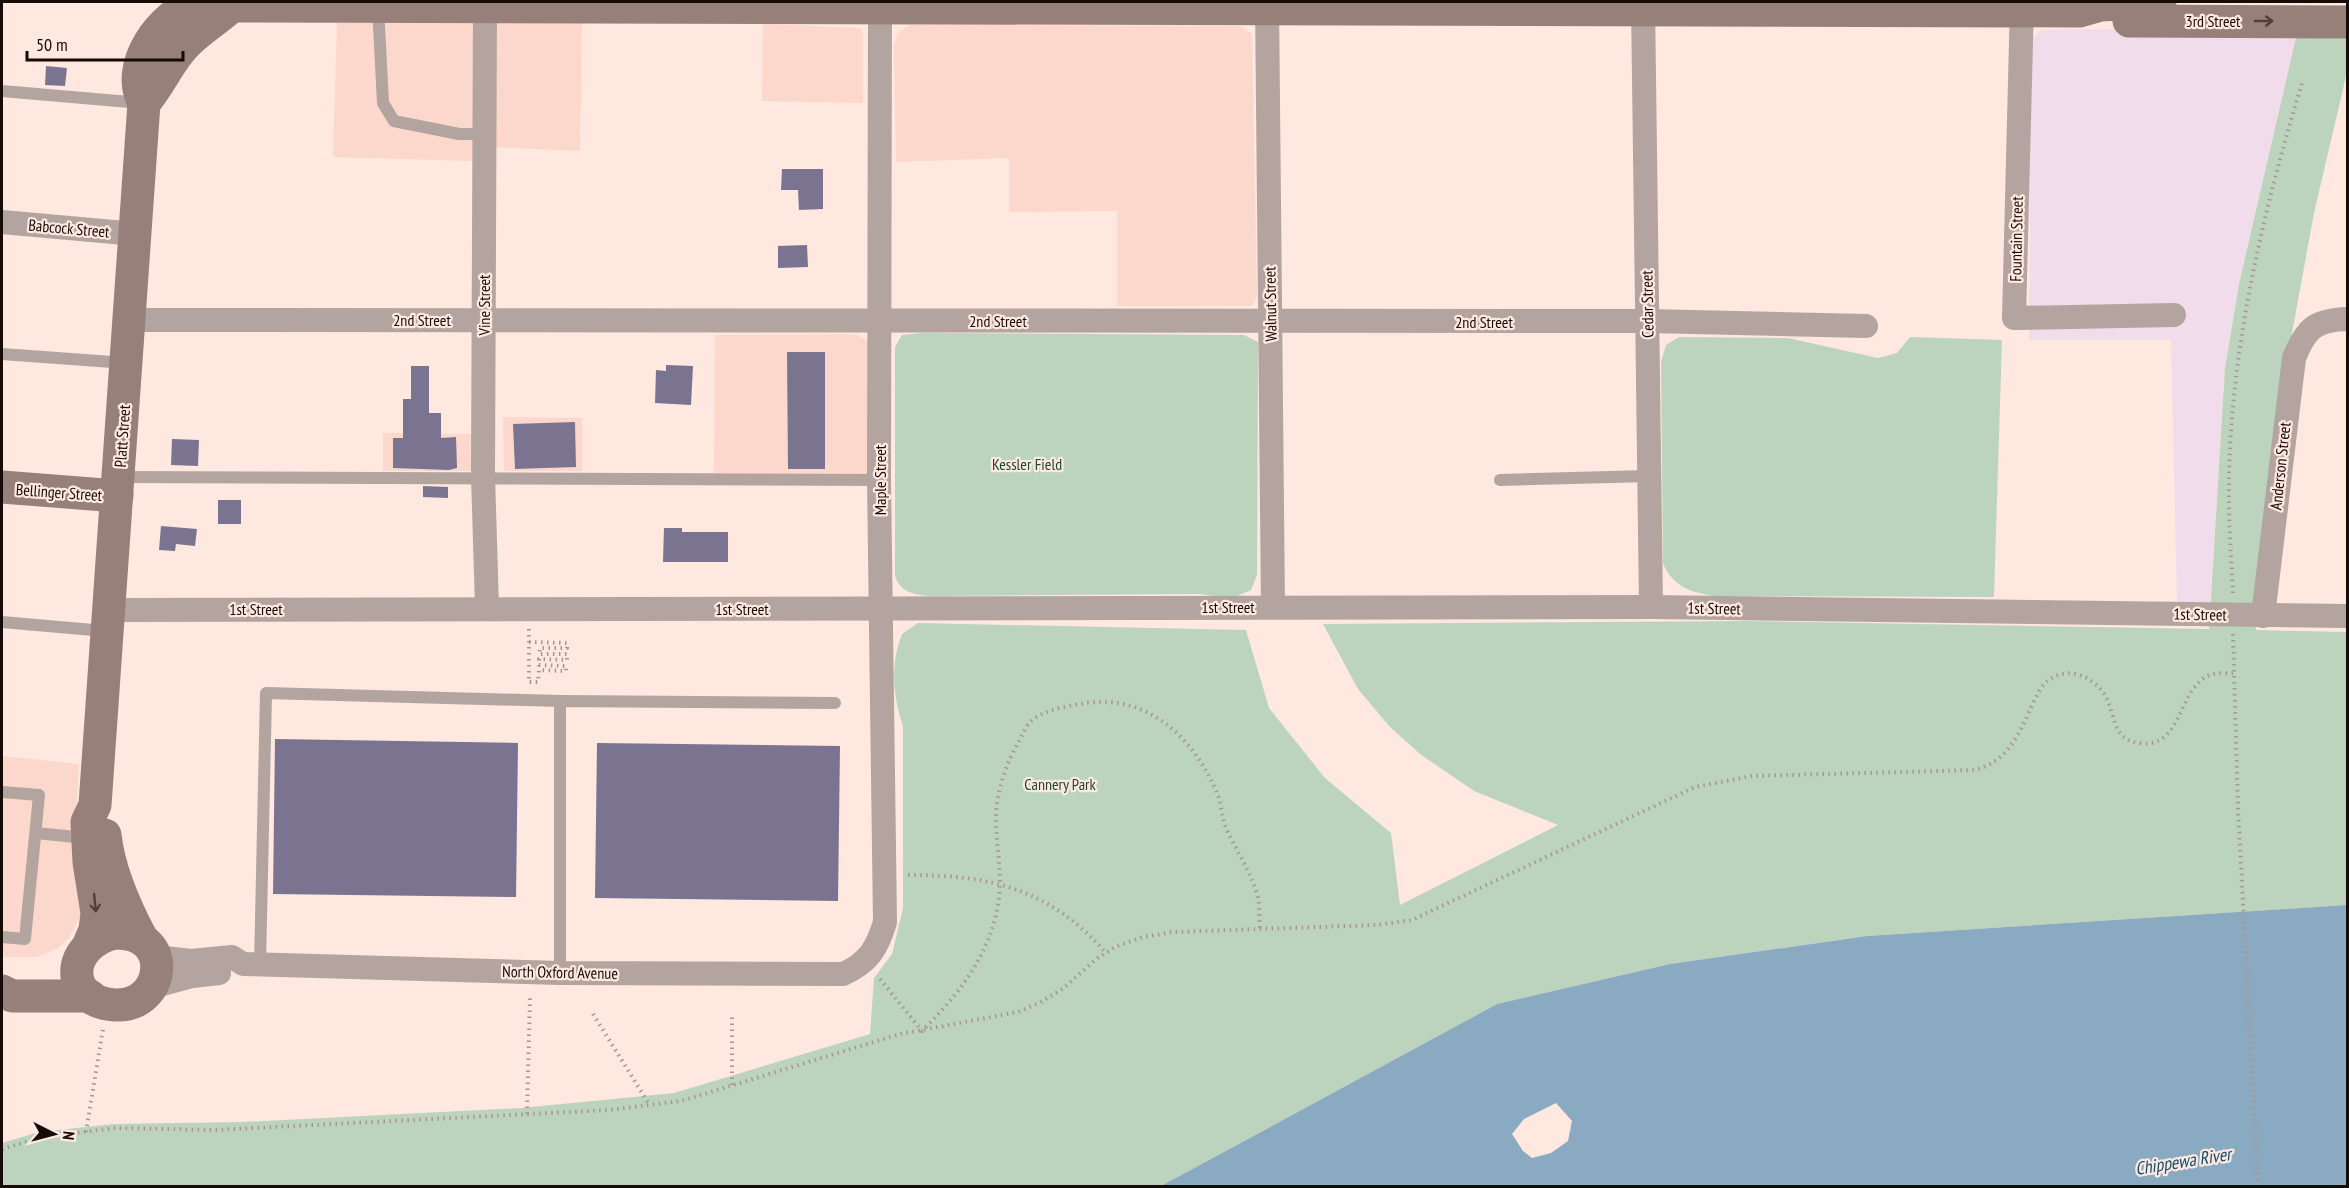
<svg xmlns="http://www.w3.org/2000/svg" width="2349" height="1188" font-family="'PT Sans Narrow',sans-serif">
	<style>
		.built { fill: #fbd8cb }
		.industrial { fill: #f1dceb }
		.green { fill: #bcd4be }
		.water { fill: #8aaac1; fill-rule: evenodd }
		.building { fill: #7a7490 }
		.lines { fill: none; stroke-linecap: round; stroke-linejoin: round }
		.path { stroke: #a89690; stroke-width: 4; stroke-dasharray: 1.5 4.5; stroke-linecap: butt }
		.lane { stroke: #b3a49f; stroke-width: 12 }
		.street { stroke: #b3a49f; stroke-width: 24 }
		.secondary { stroke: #978079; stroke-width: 33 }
		.oneway { stroke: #50403a }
		.labels { text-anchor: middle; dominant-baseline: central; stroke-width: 4.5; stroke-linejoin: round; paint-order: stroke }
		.street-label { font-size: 16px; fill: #160b07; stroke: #fee8e0 }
		.park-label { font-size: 16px; fill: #1d4a26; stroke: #fee8e0 }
		.water-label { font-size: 18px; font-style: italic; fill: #134d6d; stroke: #fee8e0 }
	</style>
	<rect width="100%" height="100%" fill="#fee8e0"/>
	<!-- built -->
	<g class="built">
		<path d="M337,23H582L580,151L473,146L472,161L333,157Z"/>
		<path d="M763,24L860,28L863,33V103L762,101Z"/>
		<path d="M910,25L1240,26L1252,34L1257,296L1252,306H1117V211L1009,212V158L896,162L894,46L898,33Z"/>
		<path d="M846,334L858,335L869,343L868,474L714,473L715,335Z"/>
		<path d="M503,417L582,418V471H504Z"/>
		<path d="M383,433L473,434L472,471H383Z"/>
		<path d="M2,756L79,764L74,853L82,913L69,938L58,948L37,957H2Z"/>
	</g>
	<!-- industrial -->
	<path class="industrial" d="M2175,28L2298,29L2239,284L2225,368L2210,603H2177L2171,340H2029L2031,40L2041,30Z"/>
	<!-- green -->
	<g class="green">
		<path d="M2298,29L2347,30V72L2314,213L2288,355L2256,630L2347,632V905L1867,936L1670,964L1497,1004L1161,1186H2V1143L39,1132L113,1124L242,1122L521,1108L674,1093L870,1034L874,978L892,954L903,908V726C893,697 890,664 902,634L918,623L1246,630L1269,708L1325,778L1391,833L1400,905L1558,825L1474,791L1420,754L1390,727L1358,689L1323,624L1750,621L2209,629L2225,368L2239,284Z"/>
		<path d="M922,333L1244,335L1258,342L1257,575L1251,590L1232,598L1199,594L929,596C913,594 901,593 895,576V347L902,335Z"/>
		<path d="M1679,337L1788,338L1878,358L1897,353L1910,337L2002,340L1994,597L1714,596C1690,592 1674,587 1663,564L1661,362L1666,345Z"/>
	</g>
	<!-- water -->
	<path class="water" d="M2347,905V1186H1161L1497,1004L1670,964L1867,936ZM1556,1103L1572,1121L1568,1141L1551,1153L1532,1158L1523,1151L1512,1134L1524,1119Z"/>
	<!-- building -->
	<g class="building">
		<path d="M46,66L67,68L65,86L45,85Z"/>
		<path d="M782,169H823V209L799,210L798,190H781Z"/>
		<path d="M807,245L808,267L778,268V246Z"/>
		<path d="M787,352H825V469H788Z"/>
		<path d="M666,365L693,366L691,405L655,403L656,370L666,371Z"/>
		<path d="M411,366H429V413H441V438L456,437L457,468L449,470L393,468V438H403V399H411Z"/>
		<path d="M575,422L576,467L515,469L513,424Z"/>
		<path d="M172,439L199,440L198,466L171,465Z"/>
		<path d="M423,486L448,487V498L423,497Z"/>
		<rect x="218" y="500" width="23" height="24"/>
		<path d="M161,526L197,529L195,546L176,544L175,551L159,550Z"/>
		<path d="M664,528H682V532H728V562H663Z"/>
		<path d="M275,739L518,743L516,897L273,894Z"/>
		<path d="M597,743L840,746L838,901L595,898Z"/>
	</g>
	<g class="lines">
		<!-- path -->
		<g class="path">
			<path d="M2233,593C2231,554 2228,514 2229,475C2232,341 2264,208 2303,80"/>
			<path d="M529,629V682"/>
			<path d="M2233,634L2238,808L2258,1186"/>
			<path d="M529,642L567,643V648H540L539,654H567V660L539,659V665L566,666V671L539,670L538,682H529"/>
			<path d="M908,875C990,875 1049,888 1106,953"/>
			<path d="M880,979L922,1031C957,996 987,959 997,910C1004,879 996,850 996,819C996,793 1006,763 1019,741C1022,736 1026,726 1030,722C1044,709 1068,706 1086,703C1148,694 1194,738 1217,793C1222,804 1221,816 1226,828C1236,851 1252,873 1258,898C1260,908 1259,920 1260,930"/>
			<path d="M593,1014L649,1104"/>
			<path d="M732,1085V1013"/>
			<path d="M527,1114L530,997"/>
			<path d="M86,1132L103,1029"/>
			<path d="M2,1149L42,1137L115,1128L214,1130L609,1110L681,1101L900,1034L1018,1012L1041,1002L1064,988L1096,959L1117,946L1143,937L1172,932L1377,925L1412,920L1695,787L1752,776L1975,770C2010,761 2020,731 2034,701C2038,693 2043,683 2050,679C2070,666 2093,677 2105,695C2116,714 2111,740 2140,743C2183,749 2177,688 2210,675C2217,672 2226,674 2233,673"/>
		</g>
		<!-- lane -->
		<g class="lane">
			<path d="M378,7L383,103L394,121L459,134H485"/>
			<path d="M2,91L141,103"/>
			<path d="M2,354L126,363"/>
			<path d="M120,477L879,480"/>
			<path d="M1500,480L1649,476"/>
			<path d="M2,622L105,631"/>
			<path d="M2,792L39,795L25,939L2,937"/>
			<path d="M36,833L85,838"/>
			<path d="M260,965L266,693L560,701"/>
			<path d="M560,973V701L835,703"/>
		</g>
		<!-- street -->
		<g class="street">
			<path d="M1267,2L1273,607"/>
			<path d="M1643,2L1651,607"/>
			<path d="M2022,2L2014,318L2174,315"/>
			<path d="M485,5L483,476L487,607"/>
			<path d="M2,222L136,234"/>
			<path d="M130,320L1648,321L1866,326"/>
			<path d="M109,610L1651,607L2348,616"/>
			<path d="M2263,616L2294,358C2306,328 2315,320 2348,319"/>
			<path d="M156,957L191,961L232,957L243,964L560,973L843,974C868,963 877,949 885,922L879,480L880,2"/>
			<path d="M152,987L192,976L219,973"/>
		</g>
		<!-- secondary -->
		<g class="secondary">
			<path d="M211,2L232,6L2080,11L2101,5L2160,2"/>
			<path d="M2129,21L2348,22"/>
			<path d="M144,103C160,85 168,63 185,45C199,30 217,20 232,6"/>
			<path d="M2,487L117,496"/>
			<path d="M105,835C109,871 124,905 141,937"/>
			<path d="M115,933C176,932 165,1008 115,1005C64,1002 64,945 115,933Z"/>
			<path d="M89,944L95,930L97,913L89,862L87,822L95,805L144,103C123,65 162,13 199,2"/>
			<path d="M2,991L12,996H90"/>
		</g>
	</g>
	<!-- one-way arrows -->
	<defs><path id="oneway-shaft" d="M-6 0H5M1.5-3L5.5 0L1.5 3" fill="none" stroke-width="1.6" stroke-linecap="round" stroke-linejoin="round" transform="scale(1.5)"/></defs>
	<g class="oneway">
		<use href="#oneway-shaft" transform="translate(2264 21)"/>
		<use href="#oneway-shaft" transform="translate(95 903) rotate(84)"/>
	</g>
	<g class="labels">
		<!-- street labels -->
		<g class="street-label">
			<text x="2213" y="21">3rd Street</text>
			<text transform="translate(69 228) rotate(5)">Babcock Street</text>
			<text transform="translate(2016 239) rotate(-89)">Fountain Street</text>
			<text transform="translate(1270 304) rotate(-91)">Walnut Street</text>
			<text transform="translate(1647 304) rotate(-91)">Cedar Street</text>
			<text transform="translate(484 305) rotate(-90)">Vine Street</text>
			<text x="422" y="320">2nd Street</text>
			<text x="998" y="321">2nd Street</text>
			<text x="1484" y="322">2nd Street</text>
			<text transform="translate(122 436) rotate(-86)">Platt Street</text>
			<text transform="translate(2280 466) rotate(-84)">Anderson Street</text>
			<text transform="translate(880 480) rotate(-90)">Maple Street</text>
			<text transform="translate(59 492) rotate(4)">Bellinger Street</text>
			<text x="1228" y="607">1st Street</text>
			<text transform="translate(1714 608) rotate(1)">1st Street</text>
			<text x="256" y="609">1st Street</text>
			<text x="742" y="609">1st Street</text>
			<text transform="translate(2200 614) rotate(1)">1st Street</text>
			<text transform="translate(560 972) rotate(1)">North Oxford Avenue</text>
		</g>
		<!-- park labels -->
		<g class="park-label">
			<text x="1027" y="464">Kessler Field</text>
			<text x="1060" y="784">Cannery Park</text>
		</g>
		<!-- water labels -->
		<g class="water-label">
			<text transform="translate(2183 1161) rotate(-9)">Chippewa River</text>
		</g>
	</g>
	<!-- border -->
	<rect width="2349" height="1188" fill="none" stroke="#160b07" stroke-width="6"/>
	<!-- north arrow -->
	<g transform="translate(54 1134) rotate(96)" stroke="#fee8e0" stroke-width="4.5" paint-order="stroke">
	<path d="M0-4.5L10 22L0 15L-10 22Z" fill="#160b07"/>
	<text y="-9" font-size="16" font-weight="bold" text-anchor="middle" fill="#160b07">N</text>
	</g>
	<!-- scale -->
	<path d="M27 51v9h156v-9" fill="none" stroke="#160b07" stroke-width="3"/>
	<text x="36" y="51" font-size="18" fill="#160b07" stroke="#fee8e0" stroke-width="4.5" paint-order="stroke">50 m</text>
</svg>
